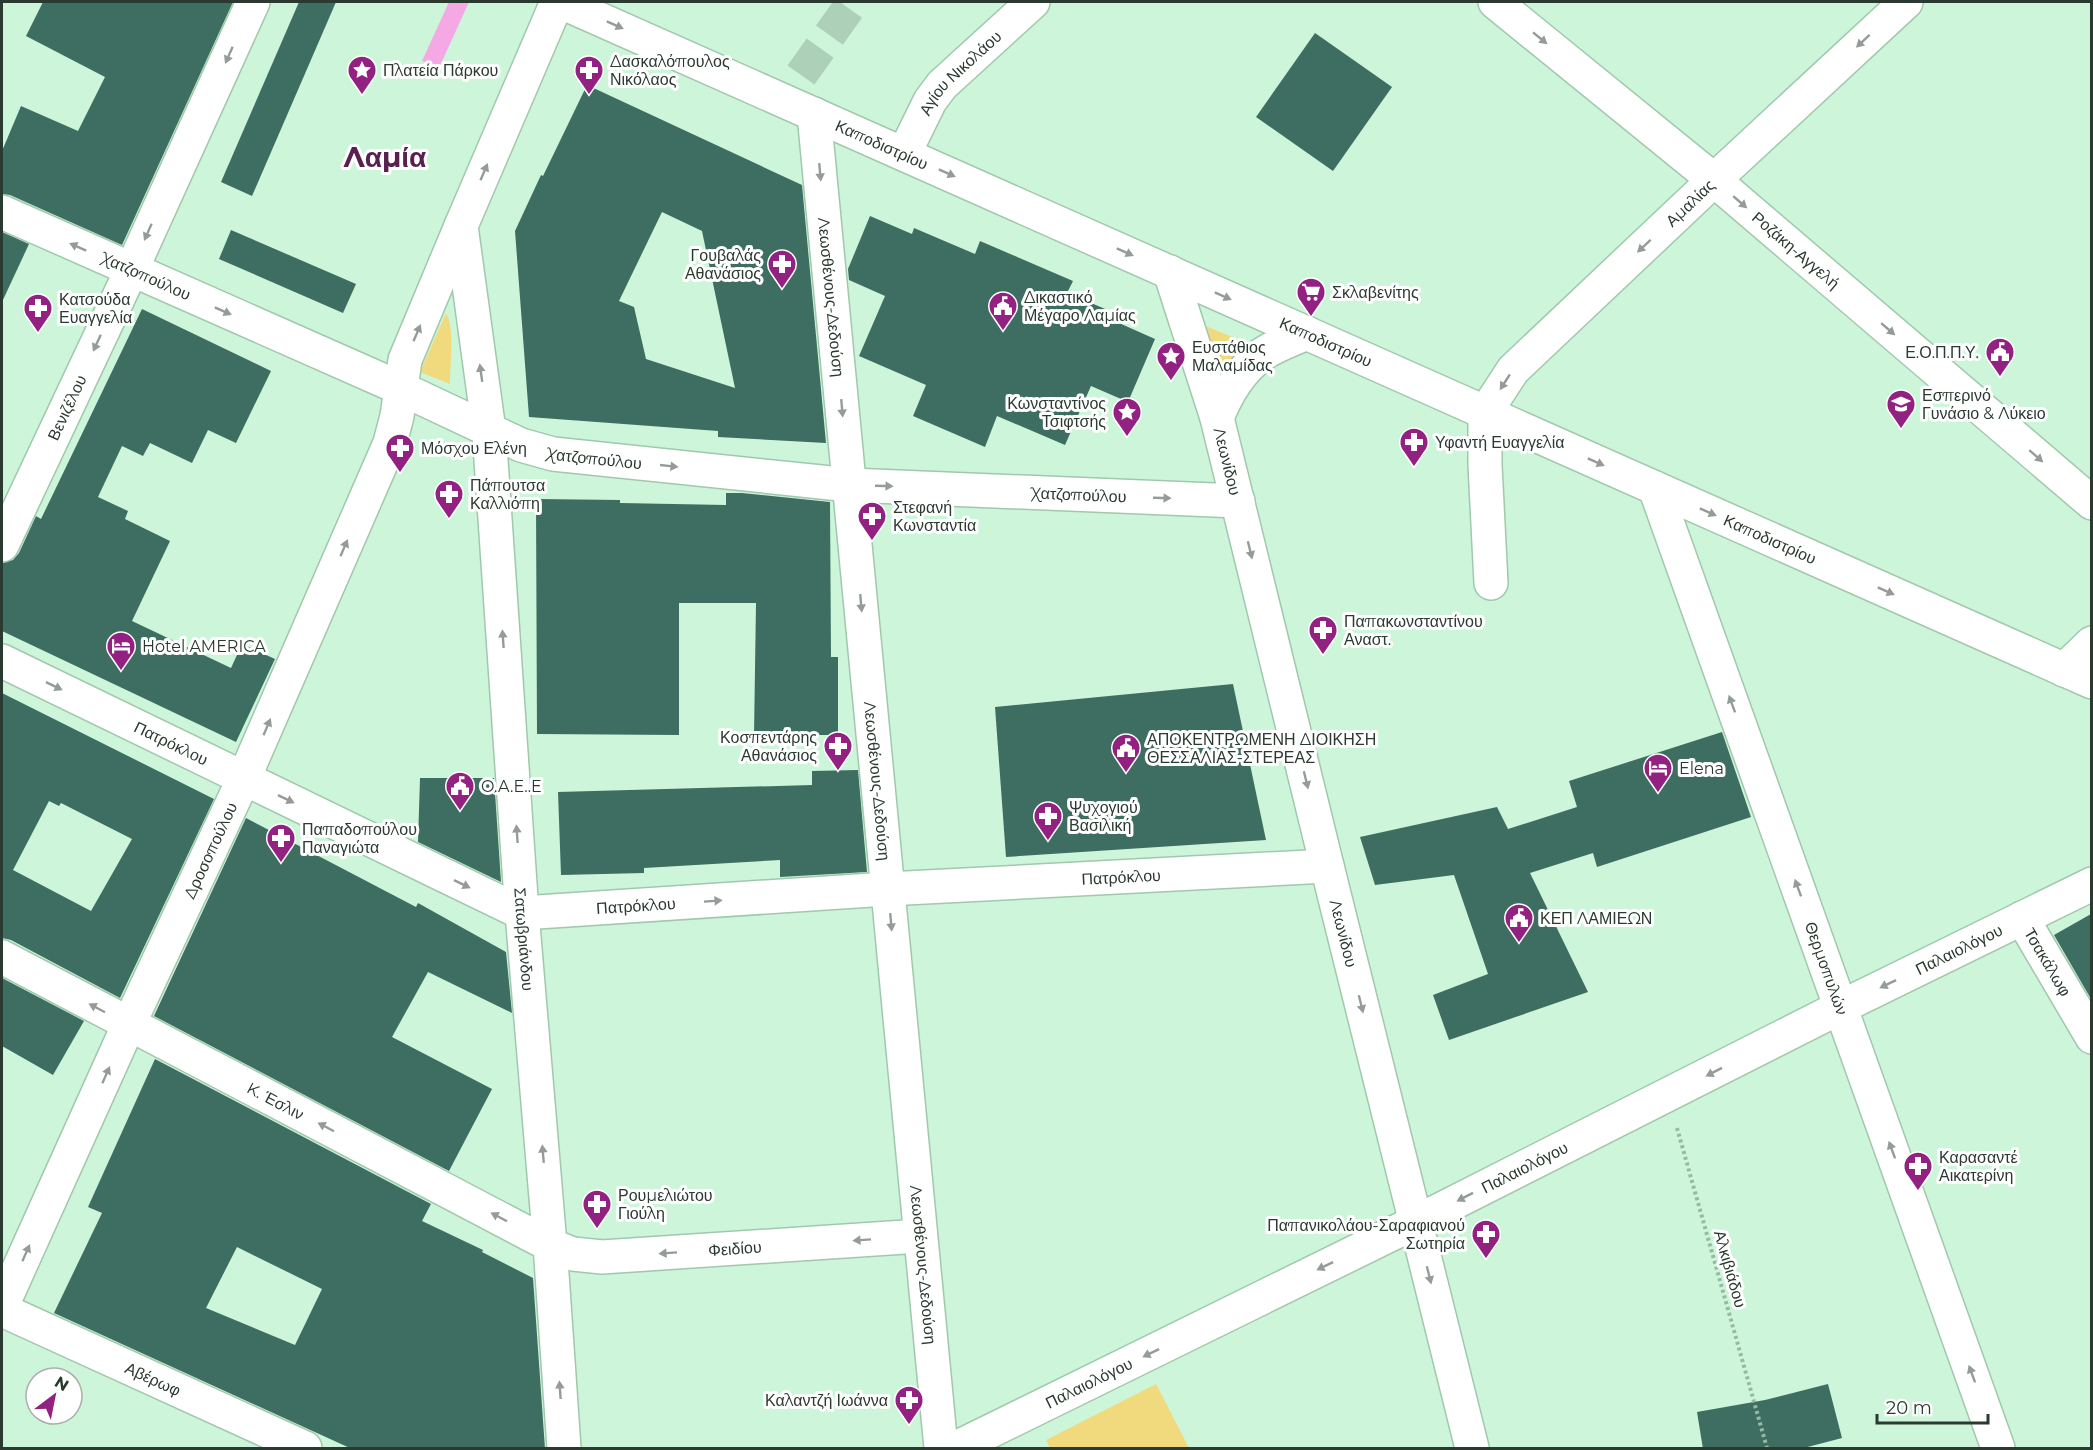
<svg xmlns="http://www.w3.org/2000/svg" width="2093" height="1450" font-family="Montserrat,sans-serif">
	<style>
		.green { fill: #f1da7e }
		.water { fill: #f5a9e4 }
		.building { fill: #3e6d61; fill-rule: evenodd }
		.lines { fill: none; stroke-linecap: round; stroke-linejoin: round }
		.minor-tunnel { stroke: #add0b8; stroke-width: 33; stroke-dasharray: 33 16; stroke-linecap: butt }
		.minor-casing { stroke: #a1c8ad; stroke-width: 36 }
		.major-casing { stroke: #a1c8ad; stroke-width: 36 }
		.path { stroke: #98b8a3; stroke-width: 4; stroke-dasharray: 3 3; stroke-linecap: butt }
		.minor { stroke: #fff; stroke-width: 33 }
		.major { stroke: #fff; stroke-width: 33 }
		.oneway { fill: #959c98 }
		.labels { text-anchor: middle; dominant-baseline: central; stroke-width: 6; stroke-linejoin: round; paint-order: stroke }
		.poi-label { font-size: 16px; fill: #2b3a30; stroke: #fff; text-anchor: start }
		.street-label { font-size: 16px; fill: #2b3a30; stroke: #fff }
		.town-label { font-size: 28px; font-weight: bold; fill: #59224e; stroke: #fff }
	</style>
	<rect width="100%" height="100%" fill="#cdf5da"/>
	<!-- green -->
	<g class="green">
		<path d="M446,313C455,327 450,366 450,384L420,372Z"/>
		<path d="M1203,325L1252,345L1242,351L1221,371L1214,347Z"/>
		<path d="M1156,1384L1189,1448H1050L1046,1440Z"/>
	</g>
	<!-- water -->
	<path class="water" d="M449,2H469L439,68L422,61Z"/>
	<!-- building -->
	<g class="building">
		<path d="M43,2H233L122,245L10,195L2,194V151L21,106L78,131L105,77L26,36Z"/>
		<path d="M299,2H336L252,196L221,182Z"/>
		<path d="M1315,33L1392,87L1333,171L1256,117Z"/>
		<path d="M587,85L802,185L826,443L718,437V431L529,417L515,231L541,175L543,176ZM662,212L702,231L735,388L646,359L634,307L619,301Z"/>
		<path d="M870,216L912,234L914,228L975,254L980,241L1073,281L1067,293L1122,316L1119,323L1155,339L1128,402L1091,386L1065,445L997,416L985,447L913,416L926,385L859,356L885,296L849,280L848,269Z"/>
		<path d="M231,230L356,284L343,313L219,259Z"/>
		<path d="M2,232L29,244L2,302Z"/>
		<path d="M142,309L271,371L236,443L208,430L192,463L150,443L143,456L122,446L98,497L128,511L125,519L170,541L132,621L231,668L242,644L275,659L236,742L2,631V563L13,560L19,553L36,516L41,519Z"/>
		<path d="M726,493H742L830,502L831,657H838V735H754L756,603H679V735L537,734L536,499L620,500V503L726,505Z"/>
		<path d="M1233,684L1266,840L1006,857L995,707Z"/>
		<path d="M2,693L214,799L120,998L11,940L2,938ZM49,801L59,806L61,803L132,839L91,911L13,870Z"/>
		<path d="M1722,732L1751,817L1597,867L1593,853L1530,873L1588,992L1449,1040L1433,995L1488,974L1454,875L1375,885L1360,837L1497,807L1508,829L1577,807L1569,781Z"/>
		<path d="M858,770L867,872L780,877V860L644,868V873L561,875L558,792L812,785V771Z"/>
		<path d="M420,778H494L501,882L418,842Z"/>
		<path d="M246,818L416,907L418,903L506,952L512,1013L428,972L392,1037L492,1089L449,1171L154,1016Z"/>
		<path d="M2091,914V999L2054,935Z"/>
		<path d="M2,978L84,1021L53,1075L2,1046Z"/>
		<path d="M155,1059L431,1204L422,1221L483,1250L482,1252L533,1278L545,1449H352L54,1313L102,1213L88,1207ZM237,1247L322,1289L295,1345L206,1308Z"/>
		<path d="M1828,1384L1842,1438L1800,1449H1703L1697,1412L1765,1400Z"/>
	</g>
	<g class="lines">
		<!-- minor-tunnel -->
		<path class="minor-tunnel" d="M801,75L853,2"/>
		<!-- minor casing -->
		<g class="minor-casing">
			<g id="minor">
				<path id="s1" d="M1495,2L1714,180L2092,503"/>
				<path id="s2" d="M814,114L941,1448"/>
				<path id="s3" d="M904,154L930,101L942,85L1033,2"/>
				<path id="s4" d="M2,212L400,388L521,445L553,454L850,485L1238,501"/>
				<path id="s5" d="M2,545L131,271L253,2"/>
				<path id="s6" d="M1491,583L1485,465V413L1513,370L1714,180L1906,2"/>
				<path d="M2064,670L2092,643"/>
				<path id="s7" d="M2022,918L2092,1037"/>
				<path id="s8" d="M2,957L550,1245L573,1254L602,1257L920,1236"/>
				<path id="s9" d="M2,1306L129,1024L244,778L390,443L397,416L405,360L461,226"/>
			</g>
		</g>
		<!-- major casing -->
		<g class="major-casing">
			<g id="major">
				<path id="s10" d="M557,2L461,226L489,431L522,913L550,1245L564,1448"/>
				<path id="s11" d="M561,2L2092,682"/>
				<path id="s12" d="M1170,272L1217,418L1327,866L1472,1448"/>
				<path d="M1217,418C1226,395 1240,371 1260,356C1273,346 1291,340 1307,333"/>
				<path id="s13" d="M1655,488L1998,1448"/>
				<path id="s14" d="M2,661L522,913L887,889L1327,866"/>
				<path id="s15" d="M2,1310L305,1448"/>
				<path id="s16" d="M956,1448L1416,1222L1841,1007L2092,884"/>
			</g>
		</g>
		<!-- path -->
		<path class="path" d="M1677,1128L1767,1448"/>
		<!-- minor -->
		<use href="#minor" class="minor"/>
		<!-- major -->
		<use href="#major" class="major"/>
	</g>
	<!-- one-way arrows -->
	<defs><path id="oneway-solid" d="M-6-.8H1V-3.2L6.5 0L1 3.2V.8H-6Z" transform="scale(1.5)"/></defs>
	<g class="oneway">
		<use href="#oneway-solid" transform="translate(615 25) rotate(24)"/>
		<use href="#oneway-solid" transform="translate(1540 38) rotate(39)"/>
		<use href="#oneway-solid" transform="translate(1863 41) rotate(137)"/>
		<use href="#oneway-solid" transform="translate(229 55) rotate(114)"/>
		<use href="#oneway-solid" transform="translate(484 172) rotate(-67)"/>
		<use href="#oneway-solid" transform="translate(820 172) rotate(85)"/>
		<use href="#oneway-solid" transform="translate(947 173) rotate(24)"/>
		<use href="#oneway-solid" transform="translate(1740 202) rotate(41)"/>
		<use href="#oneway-solid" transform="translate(148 232) rotate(114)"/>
		<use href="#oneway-solid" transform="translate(1644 246) rotate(137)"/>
		<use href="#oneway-solid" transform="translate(78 247) rotate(-156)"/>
		<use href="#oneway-solid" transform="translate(1125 252) rotate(24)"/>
		<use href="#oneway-solid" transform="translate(1223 296) rotate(24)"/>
		<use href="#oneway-solid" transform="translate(223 311) rotate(24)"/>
		<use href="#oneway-solid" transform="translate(1888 329) rotate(41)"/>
		<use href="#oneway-solid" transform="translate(417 333) rotate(-67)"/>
		<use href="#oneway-solid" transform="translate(97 343) rotate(115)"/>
		<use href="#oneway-solid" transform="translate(481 373) rotate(-98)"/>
		<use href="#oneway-solid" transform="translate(1505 382) rotate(123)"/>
		<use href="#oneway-solid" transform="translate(842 408) rotate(85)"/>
		<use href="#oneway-solid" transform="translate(2036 456) rotate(41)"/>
		<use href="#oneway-solid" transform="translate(1596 462) rotate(24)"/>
		<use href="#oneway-solid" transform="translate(669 466) rotate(6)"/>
		<use href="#oneway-solid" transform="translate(884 486) rotate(2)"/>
		<use href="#oneway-solid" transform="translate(1162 498) rotate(2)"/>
		<use href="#oneway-solid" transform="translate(1708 512) rotate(24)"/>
		<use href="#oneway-solid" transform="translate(344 548) rotate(-67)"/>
		<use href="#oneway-solid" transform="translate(1250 550) rotate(76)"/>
		<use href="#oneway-solid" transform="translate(1886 591) rotate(24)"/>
		<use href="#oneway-solid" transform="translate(861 603) rotate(85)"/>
		<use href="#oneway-solid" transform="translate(503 639) rotate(-94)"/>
		<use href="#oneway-solid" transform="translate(54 686) rotate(26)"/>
		<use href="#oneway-solid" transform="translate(1732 704) rotate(-110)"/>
		<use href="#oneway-solid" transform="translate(267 727) rotate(-67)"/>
		<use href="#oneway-solid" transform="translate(1306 780) rotate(76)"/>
		<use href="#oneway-solid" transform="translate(286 799) rotate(26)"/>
		<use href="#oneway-solid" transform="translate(517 834) rotate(-94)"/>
		<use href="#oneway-solid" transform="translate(462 884) rotate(26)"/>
		<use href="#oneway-solid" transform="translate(1798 888) rotate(-110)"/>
		<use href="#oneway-solid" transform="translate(713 901) rotate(-4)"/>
		<use href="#oneway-solid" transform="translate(891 922) rotate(85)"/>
		<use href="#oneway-solid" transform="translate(1888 984) rotate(154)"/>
		<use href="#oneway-solid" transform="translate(1361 1004) rotate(76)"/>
		<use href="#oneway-solid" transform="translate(97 1008) rotate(-152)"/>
		<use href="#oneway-solid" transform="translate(1714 1072) rotate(153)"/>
		<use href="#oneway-solid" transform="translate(106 1075) rotate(-66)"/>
		<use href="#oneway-solid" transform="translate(326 1127) rotate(-152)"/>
		<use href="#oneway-solid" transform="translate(1892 1150) rotate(-110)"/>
		<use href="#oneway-solid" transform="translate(543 1154) rotate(-95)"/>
		<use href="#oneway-solid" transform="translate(1465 1197) rotate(153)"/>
		<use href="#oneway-solid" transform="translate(499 1217) rotate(-152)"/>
		<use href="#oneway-solid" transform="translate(862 1240) rotate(176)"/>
		<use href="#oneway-solid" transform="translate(26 1253) rotate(-66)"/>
		<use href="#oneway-solid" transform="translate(668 1253) rotate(176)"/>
		<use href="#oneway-solid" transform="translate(1325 1266) rotate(154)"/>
		<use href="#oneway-solid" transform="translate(1429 1275) rotate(76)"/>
		<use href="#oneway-solid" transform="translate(1151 1353) rotate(154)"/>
		<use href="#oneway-solid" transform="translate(1972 1374) rotate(-110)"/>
		<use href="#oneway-solid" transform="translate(560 1390) rotate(-94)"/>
	</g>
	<!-- icons -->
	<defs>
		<g id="sight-pin" transform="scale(1.5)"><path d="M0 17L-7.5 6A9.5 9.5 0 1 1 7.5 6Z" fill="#922181" stroke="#fff"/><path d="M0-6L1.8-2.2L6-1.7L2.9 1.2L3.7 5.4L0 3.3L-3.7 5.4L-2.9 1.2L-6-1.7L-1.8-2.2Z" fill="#fff"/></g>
		<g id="pharmacy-pin" transform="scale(1.5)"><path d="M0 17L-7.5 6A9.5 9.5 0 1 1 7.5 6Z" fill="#922181" stroke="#fff"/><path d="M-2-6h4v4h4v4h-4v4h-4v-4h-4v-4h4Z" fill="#fff"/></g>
		<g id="supermarket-pin" transform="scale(1.5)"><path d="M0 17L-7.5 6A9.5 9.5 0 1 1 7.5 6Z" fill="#922181" stroke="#fff"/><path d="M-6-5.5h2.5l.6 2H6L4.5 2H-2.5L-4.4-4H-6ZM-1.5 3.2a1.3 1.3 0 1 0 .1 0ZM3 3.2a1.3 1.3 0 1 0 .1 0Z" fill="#fff"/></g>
		<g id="civic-pin" transform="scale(1.5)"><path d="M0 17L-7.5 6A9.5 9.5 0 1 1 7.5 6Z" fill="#922181" stroke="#fff"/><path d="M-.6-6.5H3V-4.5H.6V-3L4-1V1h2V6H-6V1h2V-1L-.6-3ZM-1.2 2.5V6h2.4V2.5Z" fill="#fff"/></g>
		<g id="school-pin" transform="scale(1.5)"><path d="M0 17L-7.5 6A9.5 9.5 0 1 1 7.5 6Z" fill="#922181" stroke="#fff"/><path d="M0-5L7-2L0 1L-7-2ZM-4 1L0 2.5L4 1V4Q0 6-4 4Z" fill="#fff"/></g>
		<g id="hotel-pin" transform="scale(1.5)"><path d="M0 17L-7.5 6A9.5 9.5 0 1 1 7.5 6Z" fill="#922181" stroke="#fff"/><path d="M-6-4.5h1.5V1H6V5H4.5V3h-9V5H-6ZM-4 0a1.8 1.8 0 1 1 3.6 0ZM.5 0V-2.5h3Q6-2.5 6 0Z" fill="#fff"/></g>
	</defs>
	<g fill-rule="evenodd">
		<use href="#sight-pin" x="362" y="70"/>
		<use href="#pharmacy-pin" x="589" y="70"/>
		<use href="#pharmacy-pin" x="782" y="264"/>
		<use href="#supermarket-pin" x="1311" y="292"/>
		<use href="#civic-pin" x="1003" y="306"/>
		<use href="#pharmacy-pin" x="38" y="308"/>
		<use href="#civic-pin" x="2000" y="352"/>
		<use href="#sight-pin" x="1171" y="356"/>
		<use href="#school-pin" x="1901" y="404"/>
		<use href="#sight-pin" x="1127" y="412"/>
		<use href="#pharmacy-pin" x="1414" y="442"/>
		<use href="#pharmacy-pin" x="400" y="448"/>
		<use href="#pharmacy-pin" x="449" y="494"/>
		<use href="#pharmacy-pin" x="872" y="516"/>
		<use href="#pharmacy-pin" x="1323" y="630"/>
		<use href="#hotel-pin" x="121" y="646"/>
		<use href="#pharmacy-pin" x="838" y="746"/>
		<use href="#civic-pin" x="1126" y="748"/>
		<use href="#hotel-pin" x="1658" y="768"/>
		<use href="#civic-pin" x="460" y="786"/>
		<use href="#pharmacy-pin" x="1048" y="816"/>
		<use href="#pharmacy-pin" x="281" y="838"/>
		<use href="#civic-pin" x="1519" y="918"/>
		<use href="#pharmacy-pin" x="1918" y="1166"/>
		<use href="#pharmacy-pin" x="597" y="1204"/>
		<use href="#pharmacy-pin" x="1486" y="1234"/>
		<use href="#pharmacy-pin" x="909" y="1400"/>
	</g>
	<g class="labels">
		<!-- poi labels -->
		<g class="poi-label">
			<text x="610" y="61">Δασκαλόπουλος<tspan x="610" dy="18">Νικόλαος</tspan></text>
			<text x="383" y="70">Πλατεία Πάρκου</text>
			<text x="761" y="255" text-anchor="end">Γουβαλάς<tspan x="761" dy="18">Αθανάσιος</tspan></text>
			<text x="1332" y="292">Σκλαβενίτης</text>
			<text x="1024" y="297">Δικαστικό<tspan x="1024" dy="18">Μέγαρο Λαμίας</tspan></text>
			<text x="59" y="299">Κατσούδα<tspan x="59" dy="18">Ευαγγελία</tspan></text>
			<text x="1192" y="347">Ευστάθιος<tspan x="1192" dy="18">Μαλαμίδας</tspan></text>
			<text x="1979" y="352" text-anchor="end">Ε.Ο.Π.Π.Υ.</text>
			<text x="1922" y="395">Εσπερινό<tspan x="1922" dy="18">Γυνάσιο &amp; Λύκειο</tspan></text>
			<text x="1106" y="403" text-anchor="end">Κωνσταντίνος<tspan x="1106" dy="18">Τσιφτσής</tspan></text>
			<text x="1435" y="442">Υφαντή Ευαγγελία</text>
			<text x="421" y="448">Μόσχου Ελένη</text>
			<text x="470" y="485">Πάπουτσα<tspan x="470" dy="18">Καλλιόπη</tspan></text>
			<text x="893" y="507">Στεφανή<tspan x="893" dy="18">Κωνσταντία</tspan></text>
			<text x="1344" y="621">Παπακωνσταντίνου<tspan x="1344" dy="18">Αναστ.</tspan></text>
			<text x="142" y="646">Hotel AMERICA</text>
			<text x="817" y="737" text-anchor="end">Κοσπεντάρης<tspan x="817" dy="18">Αθανάσιος</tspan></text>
			<text x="1147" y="739">ΑΠΟΚΕΝΤΡΩΜΕΝΗ ΔΙΟΙΚΗΣΗ<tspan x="1147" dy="18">ΘΕΣΣΑΛΙΑΣ-ΣΤΕΡΕΑΣ</tspan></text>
			<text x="1679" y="768">Elena</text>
			<text x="481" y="786">O.A.E..E</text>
			<text x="1069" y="807">Ψυχογιού<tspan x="1069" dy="18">Βασιλική</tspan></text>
			<text x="302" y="829">Παπαδοπούλου<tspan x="302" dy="18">Παναγιώτα</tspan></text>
			<text x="1540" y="918">ΚΕΠ ΛΑΜΙΕΩΝ</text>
			<text x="1939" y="1157">Καρασαντέ<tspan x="1939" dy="18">Αικατερίνη</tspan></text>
			<text x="618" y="1195">Ρουμελιώτου<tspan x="618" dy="18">Γιούλη</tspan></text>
			<text x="1465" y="1225" text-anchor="end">Παπανικολάου-Σαραφιανού<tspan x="1465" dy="18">Σωτηρία</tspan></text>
			<text x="888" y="1400" text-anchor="end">Καλαντζή Ιωάννα</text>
		</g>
		<!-- street labels -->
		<g class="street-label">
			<text stroke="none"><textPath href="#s3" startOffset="100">Αγίου Νικολάου</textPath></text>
			<text stroke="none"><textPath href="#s11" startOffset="351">Καποδιστρίου</textPath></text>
			<text stroke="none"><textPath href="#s6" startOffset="465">Αμαλίας</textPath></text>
			<text stroke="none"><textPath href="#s1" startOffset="390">Ροζάκη-Αγγελή</textPath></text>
			<text stroke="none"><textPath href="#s4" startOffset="158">Χατζοπούλου</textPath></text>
			<text stroke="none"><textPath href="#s2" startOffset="184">Λεωσθένους-Δεδούση</textPath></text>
			<text stroke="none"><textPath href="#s11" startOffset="837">Καποδιστρίου</textPath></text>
			<text stroke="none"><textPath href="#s5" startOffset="152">Βενιζέλου</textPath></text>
			<text stroke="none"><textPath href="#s4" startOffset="644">Χατζοπούλου</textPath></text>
			<text stroke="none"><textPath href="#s12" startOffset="198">Λεωνίδου</textPath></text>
			<text stroke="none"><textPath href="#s4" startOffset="1130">Χατζοπούλου</textPath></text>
			<text stroke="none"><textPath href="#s11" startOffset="1323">Καποδιστρίου</textPath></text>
			<text stroke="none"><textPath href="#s14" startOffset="188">Πατρόκλου</textPath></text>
			<text stroke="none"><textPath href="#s2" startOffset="670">Λεωσθένους-Δεδούση</textPath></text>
			<text stroke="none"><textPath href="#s9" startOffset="501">Δροσοπούλου</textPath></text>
			<text stroke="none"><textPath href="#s14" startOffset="1178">Πατρόκλου</textPath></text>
			<text stroke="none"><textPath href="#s14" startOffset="692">Πατρόκλου</textPath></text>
			<text stroke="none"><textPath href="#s12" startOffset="684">Λεωνίδου</textPath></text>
			<text stroke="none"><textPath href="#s10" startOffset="960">Σατωβριάνδου</textPath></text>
			<text stroke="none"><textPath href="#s16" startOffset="1120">Παλαιολόγου</textPath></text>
			<text stroke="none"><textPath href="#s7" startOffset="51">Τσακάλωφ</textPath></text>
			<text stroke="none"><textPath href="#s13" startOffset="510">Θερμοπυλών</textPath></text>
			<text stroke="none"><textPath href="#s8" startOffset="309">K. Έσλιν</textPath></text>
			<text stroke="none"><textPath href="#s16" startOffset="634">Παλαιολόγου</textPath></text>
			<text stroke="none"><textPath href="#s8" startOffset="806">Φειδίου</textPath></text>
			<text stroke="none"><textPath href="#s2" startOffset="1156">Λεωσθένους-Δεδούση</textPath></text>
			<text transform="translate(1730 1269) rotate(74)">Αλκιβιάδου</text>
			<text stroke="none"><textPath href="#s15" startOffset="166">Αβέρωφ</textPath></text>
			<text stroke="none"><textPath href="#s16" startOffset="148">Παλαιολόγου</textPath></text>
		</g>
		<!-- town labels -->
		<g class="town-label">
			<text x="385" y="157">Λαμία</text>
		</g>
	</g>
	<!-- border -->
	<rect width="2093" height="1450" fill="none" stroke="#2b3a30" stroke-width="6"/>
	<!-- north arrow -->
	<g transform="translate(54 1396) rotate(32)"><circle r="28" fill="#ffffff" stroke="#aab0ac" stroke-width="1.5"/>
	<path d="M0-4.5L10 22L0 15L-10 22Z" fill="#922181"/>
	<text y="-9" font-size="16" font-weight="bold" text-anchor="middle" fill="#2b3a30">N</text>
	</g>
	<!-- scale -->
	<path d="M1877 1414v9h111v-9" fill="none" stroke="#2b3a30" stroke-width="3"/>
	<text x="1886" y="1414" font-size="18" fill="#2b3a30" stroke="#ffffff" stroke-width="4.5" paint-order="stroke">20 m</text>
</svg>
